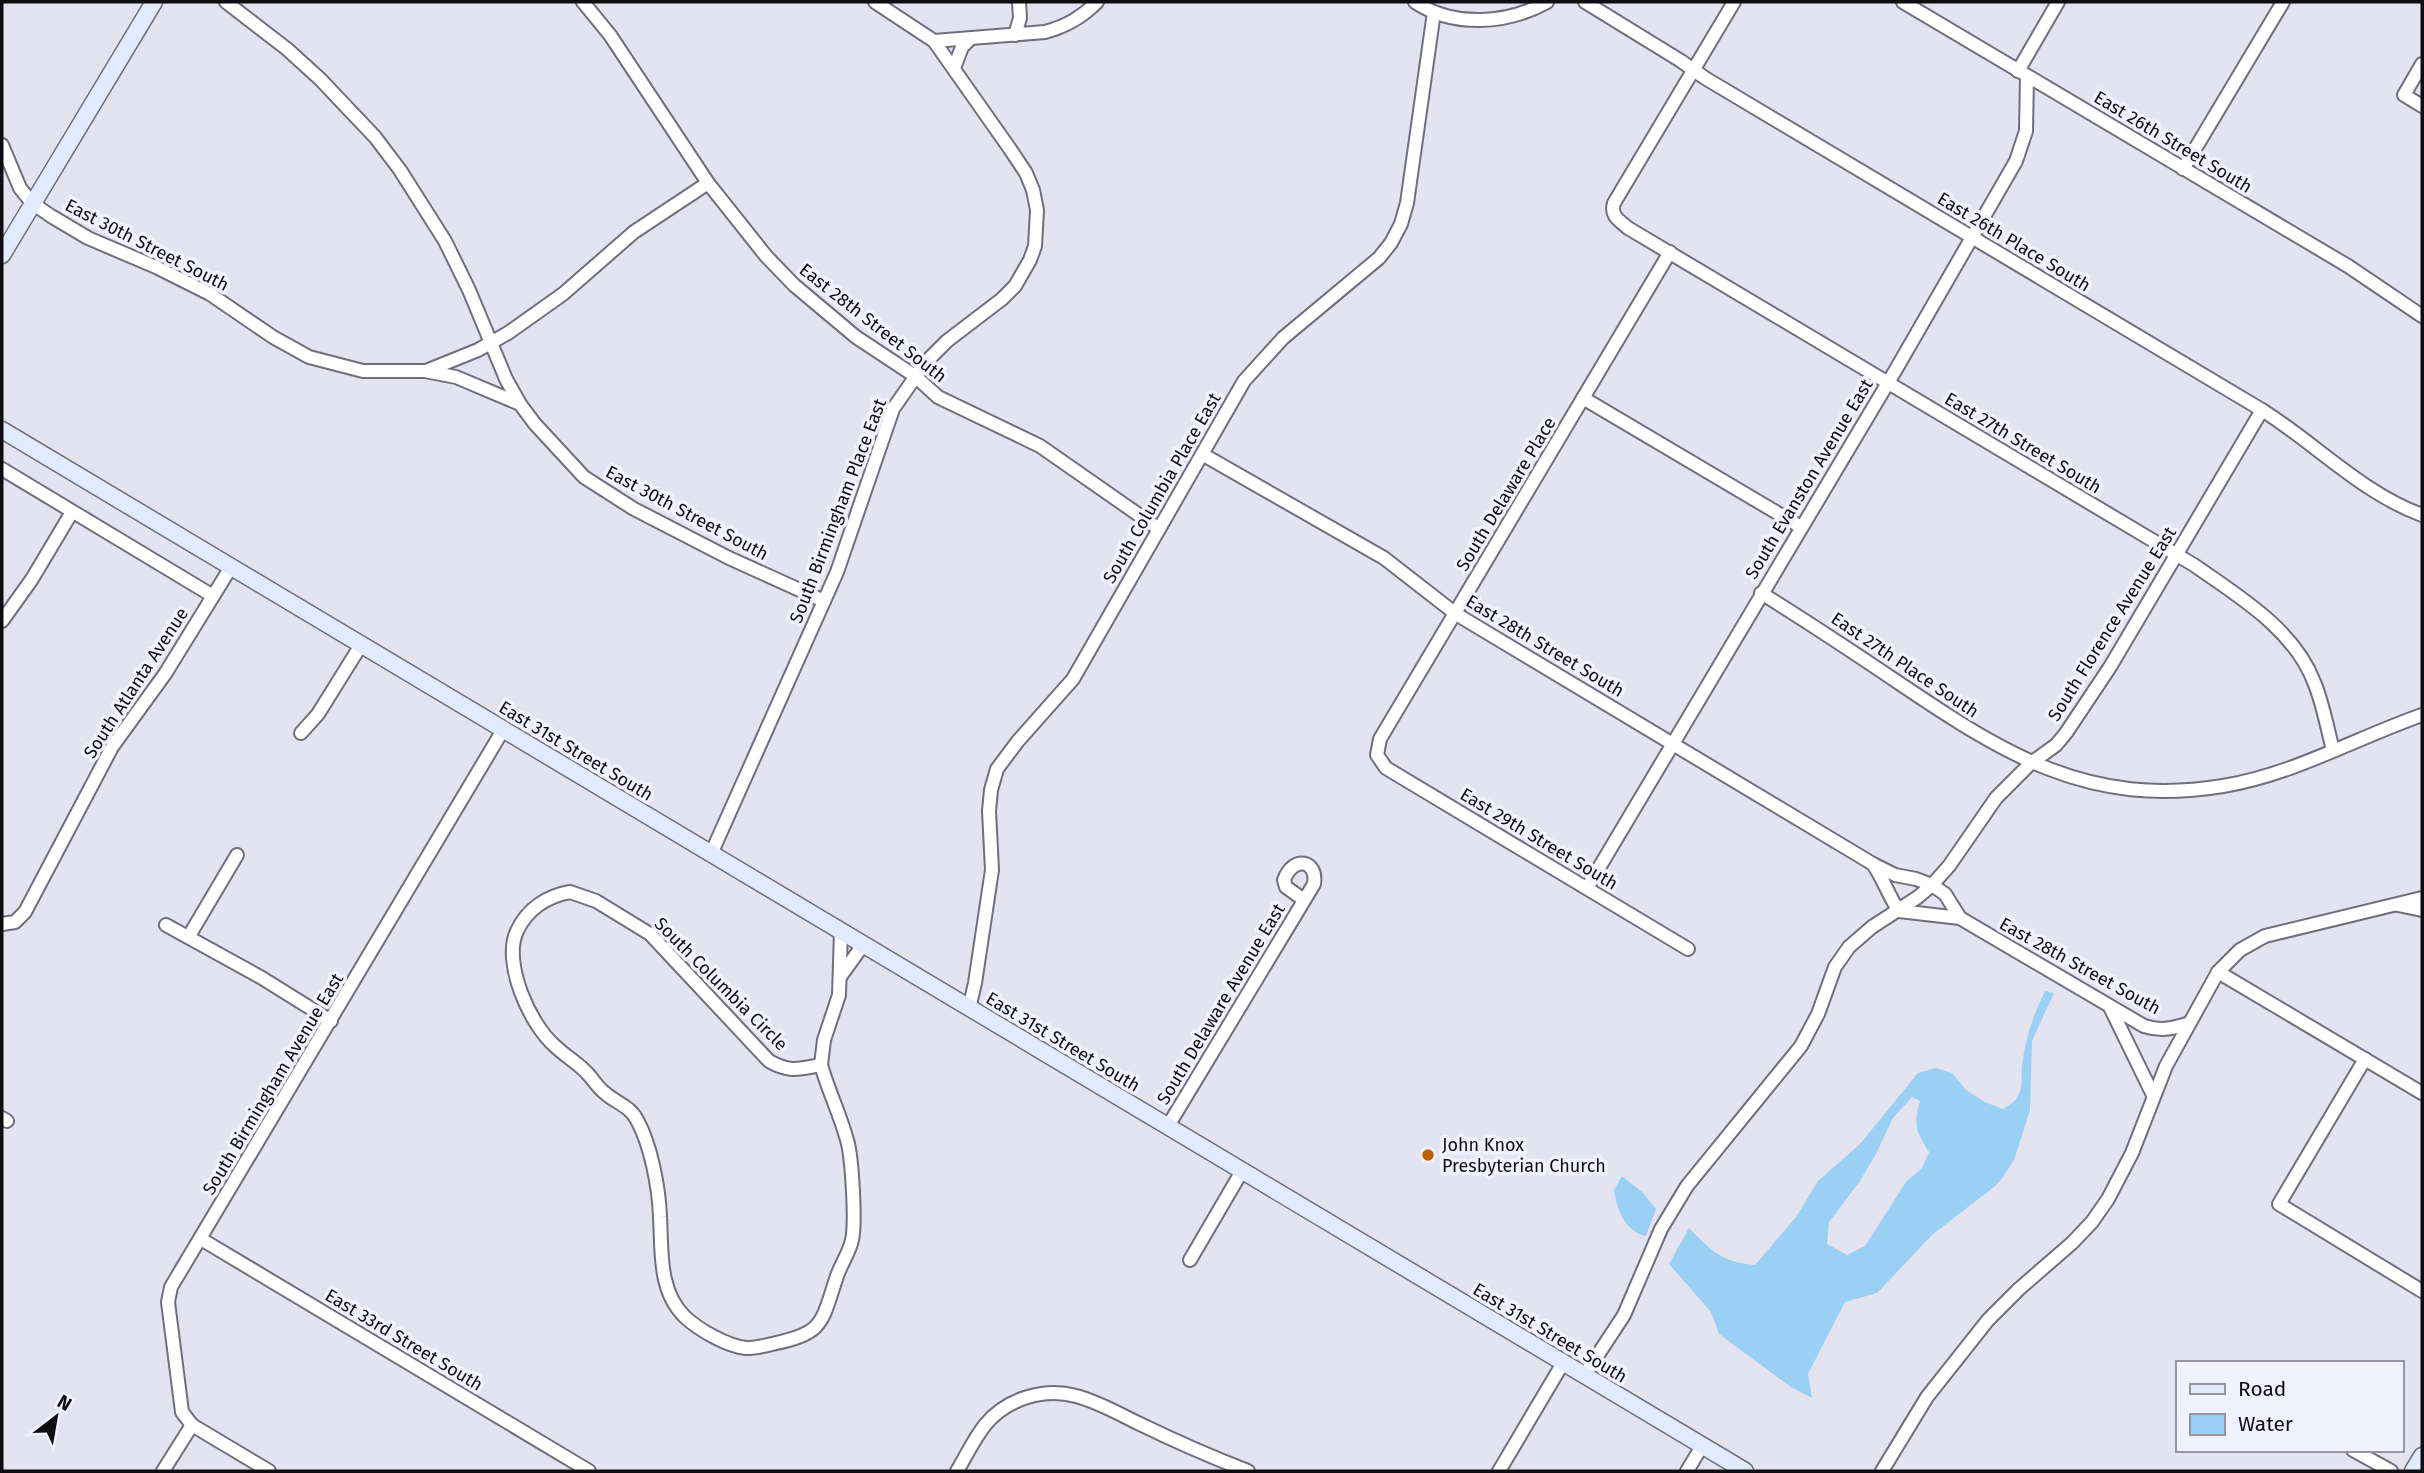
<svg xmlns="http://www.w3.org/2000/svg" width="2424" height="1473" font-family="'Fira Sans',sans-serif">
	<style>
		.water { fill: #9ad0f4; fill-rule: evenodd }
		.lines { fill: none; stroke-linecap: round; stroke-linejoin: round }
		.minor-casing { stroke: #706f7b; stroke-width: 16 }
		.secondary-casing { stroke: #706f7b; stroke-width: 19 }
		.minor { stroke: #fff; stroke-width: 12 }
		.secondary { stroke: #e2ebfd; stroke-width: 16 }
		.poi-dot { fill: #bc6301; stroke: #f2f1ff; stroke-width: 2.5 }
		.labels { text-anchor: middle; dominant-baseline: central; stroke-width: 7; stroke-linejoin: round; paint-order: stroke }
		.street-label { font-size: 18px; fill: #0e0e12; stroke: #f2f1ff }
		.poi-label { font-size: 18px; fill: #0e0e12; stroke: #f2f1ff; text-anchor: start }
	</style>
	<rect width="100%" height="100%" fill="#e4e4f1"/>
	<!-- water -->
	<g class="water">
		<path d="M2045,991L2054,993L2032,1041L2030,1110L2014,1160L2001,1180L1994,1187L1933,1234L1877,1293L1845,1302L1808,1374L1812,1398L1791,1387L1719,1334L1711,1312L1669,1264L1689,1228C1712,1251 1721,1262 1755,1265L1796,1217L1818,1181L1860,1144L1918,1073L1936,1068L1952,1073L1966,1090L1985,1102L2003,1109C2010,1105 2015,1102 2019,1094C2023,1086 2021,1076 2022,1066C2025,1040 2033,1015 2045,991ZM1912,1097L1920,1101C1913,1126 1916,1131 1929,1152L1922,1168L1906,1182L1865,1246L1847,1255L1827,1244L1829,1222L1860,1181L1876,1154L1893,1118Z"/>
		<path d="M1622,1176L1643,1193L1656,1209L1646,1236C1625,1232 1617,1210 1614,1190Z"/>
	</g>
	<g class="lines">
		<!-- minor casing -->
		<g class="minor-casing">
			<g id="minor">
				<path d="M226,2L287,49L320,79L375,137L400,170L445,241L469,290L506,379L520,404L535,424L584,477L634,509L729,558L824,601"/>
				<path d="M583,2L610,35L708,183L766,256L794,285L856,337L915,376L938,397L1040,446L1159,529"/>
				<path d="M1415,2C1454,28 1507,24 1547,2"/>
				<path d="M1585,2L1681,61L1705,78L2262,410C2316,444 2362,493 2422,515"/>
				<path d="M1734,2L1614,203C1610,216 1619,220 1628,228L2194,565C2238,596 2294,629 2314,682C2323,703 2327,728 2333,750"/>
				<path d="M1903,2L2348,266L2422,316"/>
				<path d="M1015,35L1020,18L1019,2"/>
				<path d="M934,41L1045,32C1067,26 1082,17 1097,2"/>
				<path d="M2422,64L2404,95L2422,106"/>
				<path d="M954,68L962,47L970,39"/>
				<path d="M2018,71L2058,2"/>
				<path d="M2,145L20,188L32,203L51,216L88,238L156,267L210,294L273,337L309,357L363,371H425L456,377L520,404"/>
				<path d="M2183,169L2283,2"/>
				<path d="M1670,252L1380,739L1377,755L1386,768L1688,949"/>
				<path d="M426,371L478,350L508,333L563,294L634,232L708,183"/>
				<path d="M1583,398L1801,527"/>
				<path d="M1202,454L1384,558L1456,614L1873,864L1895,875L1916,879L1932,885L1945,894L1960,918"/>
				<path d="M2,469L213,596"/>
				<path d="M1761,593C1808,622 1853,652 1899,683C2004,754 2089,808 2223,786C2292,775 2356,738 2422,715"/>
				<path d="M2,621L32,579L72,512"/>
				<path d="M301,733L318,714L361,645"/>
				<path d="M711,854L837,572L893,409L925,363L947,341L1002,299L1015,286L1030,260L1035,246L1037,210L1033,190L1026,173L1010,149L934,41L875,2"/>
				<path d="M1873,864C1884,880 1888,895 1899,911L1960,918L2144,1026C2160,1031 2171,1029 2187,1024"/>
				<path d="M1587,888L1895,371L2016,161L2026,131L2027,76"/>
				<path d="M570,892L596,901L650,934L769,1061C790,1073 799,1069 821,1065C828,1090 840,1114 847,1140C852,1156 856,1223 852,1240C849,1254 840,1265 836,1279C821,1325 823,1333 772,1344C764,1346 754,1348 746,1348C727,1346 699,1330 685,1317C658,1291 662,1250 660,1217C659,1188 651,1145 637,1120C630,1106 616,1103 605,1093C598,1088 593,1079 587,1073C578,1063 565,1056 555,1046C530,1025 502,962 517,931C527,909 547,896 570,892Z"/>
				<path d="M2398,905L2422,910"/>
				<path d="M2,924L15,922L25,912L112,747L165,674L231,567"/>
				<path d="M166,925L262,978L331,1021"/>
				<path d="M189,936L237,855"/>
				<path d="M2218,972L2422,1093"/>
				<path d="M840,977L863,945"/>
				<path d="M2110,1007L2153,1095"/>
				<path d="M969,1009L975,983L992,870L989,811L991,790L997,769L1018,741L1073,679L1244,381L1283,338L1379,258L1391,243L1401,224L1407,203L1434,12"/>
				<path d="M2365,1059L2279,1204L2422,1291"/>
				<path d="M821,1065L824,1040L839,995L841,931"/>
				<path d="M2,1118L7,1121"/>
				<path d="M1168,1126L1314,884C1318,860 1293,855 1284,880L1286,887L1304,900"/>
				<path d="M201,1239L589,1471"/>
				<path d="M1190,1260L1242,1171"/>
				<path d="M1584,1376L1624,1315L1661,1229L1687,1186L1801,1046L1818,1014L1835,967L1849,947L1872,927L1918,897L1932,885L1949,866L1996,798L2031,763L2056,745L2066,733L2110,667L2262,410"/>
				<path d="M192,1425L269,1471"/>
				<path d="M2353,1450L2391,1471"/>
				<path d="M163,1471L192,1425L182,1412L168,1302L171,1287L503,730"/>
				<path d="M957,1471C966,1456 974,1439 985,1425C1006,1399 1044,1387 1076,1396C1099,1402 1119,1414 1140,1424C1175,1441 1211,1457 1248,1471"/>
				<path d="M1499,1471L1563,1363"/>
				<path d="M1687,1471L1702,1446"/>
				<path d="M1882,1471L1927,1397L1988,1320L2019,1289L2072,1243L2092,1222L2108,1199L2132,1153L2166,1066L2218,972L2240,950L2265,936L2422,898"/>
			</g>
		</g>
		<!-- secondary casing -->
		<g class="secondary-casing">
			<g id="secondary">
				<path d="M2,255L154,2"/>
				<path d="M2,430L1745,1471"/>
				<path d="M2413,1471L2422,1456"/>
			</g>
		</g>
		<!-- minor -->
		<use href="#minor" class="minor"/>
		<!-- secondary -->
		<use href="#secondary" class="secondary"/>
	</g>
	<!-- markers -->
	<circle class="poi-dot" cx="1428" cy="1155" r="7"/>
	<g class="labels">
		<!-- street labels -->
		<g class="street-label">
			<text transform="translate(2173 142) rotate(31)">East 26th Street South</text>
			<text transform="translate(2014 242) rotate(31)">East 26th Place South</text>
			<text transform="translate(147 245) rotate(27)">East 30th Street South</text>
			<text transform="translate(873 323) rotate(38)">East 28th Street South</text>
			<text transform="translate(2023 443) rotate(31)">East 27th Street South</text>
			<text transform="translate(1809 479) rotate(-59)">South Evanston Avenue East</text>
			<text transform="translate(1162 488) rotate(-60)">South Columbia Place East</text>
			<text transform="translate(1506 494) rotate(-59)">South Delaware Place</text>
			<text transform="translate(838 511) rotate(-69)">South Birmingham Place East</text>
			<text transform="translate(687 513) rotate(28)">East 30th Street South</text>
			<text transform="translate(2112 624) rotate(-58)">South Florence Avenue East</text>
			<text transform="translate(1545 646) rotate(31)">East 28th Street South</text>
			<text transform="translate(1905 665) rotate(34)">East 27th Place South</text>
			<text transform="translate(136 683) rotate(-57)">South Atlanta Avenue</text>
			<text transform="translate(576 751) rotate(31)">East 31st Street South</text>
			<text transform="translate(1539 839) rotate(31)">East 29th Street South</text>
			<text transform="translate(2080 966) rotate(29)">East 28th Street South</text>
			<text transform="translate(721 984) rotate(45)">South Columbia Circle</text>
			<text transform="translate(1221 1004) rotate(-59)">South Delaware Avenue East</text>
			<text transform="translate(1063 1042) rotate(31)">East 31st Street South</text>
			<text transform="translate(273 1084) rotate(-59)">South Birmingham Avenue East</text>
			<text transform="translate(1550 1333) rotate(31)">East 31st Street South</text>
			<text transform="translate(404 1340) rotate(31)">East 33rd Street South</text>
		</g>
		<!-- poi labels -->
		<g class="poi-label">
			<text x="1442" y="1145">John Knox<tspan x="1442" dy="21">Presbyterian Church</tspan></text>
		</g>
	</g>
	<!-- border -->
	<rect width="2424" height="1473" fill="none" stroke="#0e0e12" stroke-width="7"/>
	<!-- legend -->
	<rect x="2176" y="1361" width="228" height="91" fill="#f2f1ff" stroke="#9796a0" stroke-width="2"/>
	<rect x="2190" y="1384" width="35" height="10" fill="#e2ebfd" stroke="#9796a0" stroke-width="2"/>
	<text x="2238" y="1396" font-size="21" fill="#0e0e12">Road</text>
	<rect x="2190" y="1414" width="35" height="21" fill="#9ad0f4" stroke="#9796a0" stroke-width="2"/>
	<text x="2238" y="1431" font-size="21" fill="#0e0e12">Water</text>
	<!-- north arrow -->
	<g transform="translate(56 1417) rotate(31)" stroke="#f2f1ff" stroke-width="5" paint-order="stroke">
	<path d="M0-5L12 26L0 18L-12 26Z" fill="#0e0e12"/>
	<text y="-10" font-size="19" font-weight="bold" text-anchor="middle" fill="#0e0e12">N</text>
	</g>
</svg>
